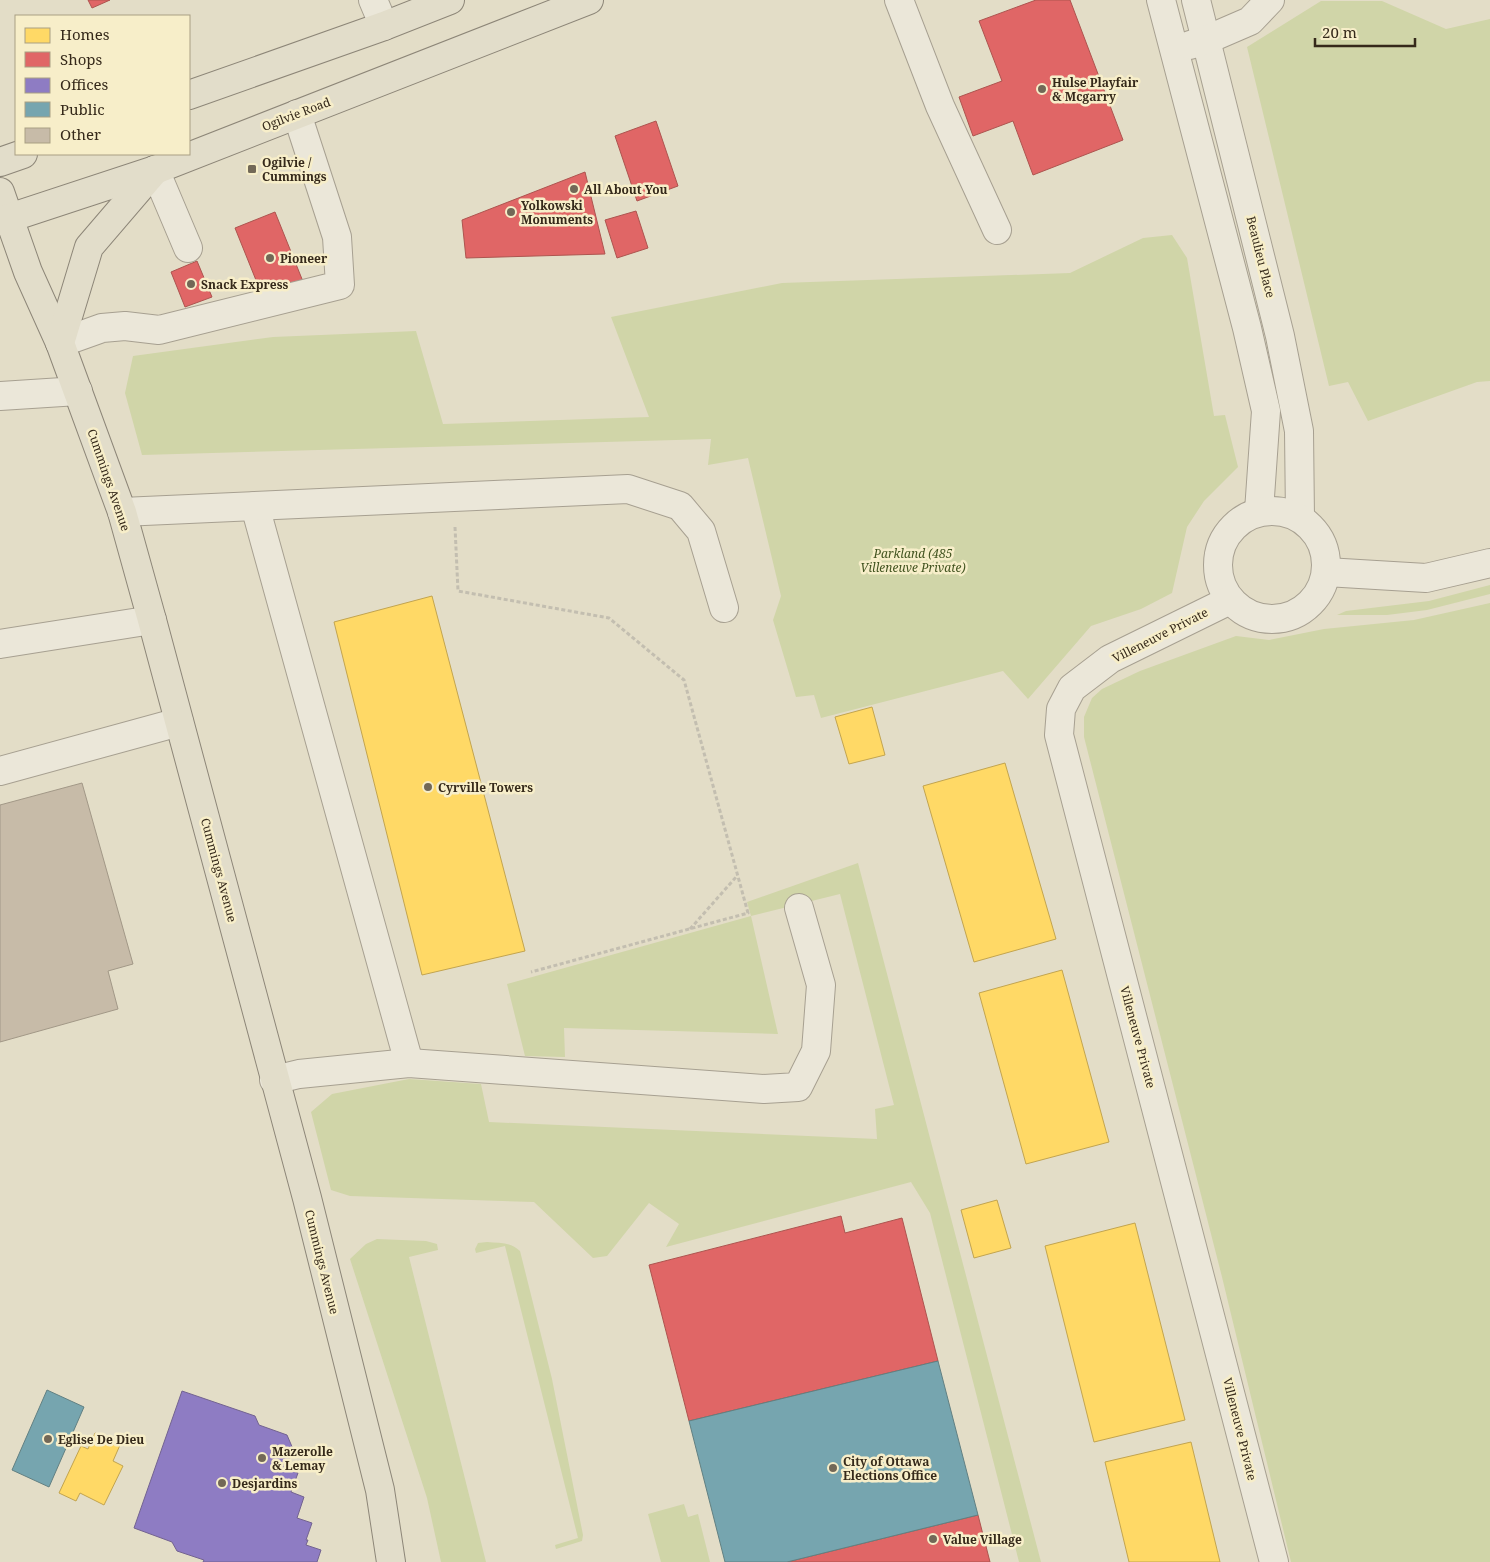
<svg xmlns="http://www.w3.org/2000/svg" width="1490" height="1562" font-family="'Noto Serif',serif">
	<style>
		.green { fill: #d0d5a8 }
		.homes { fill: #ffd966; stroke: #c2a44f }
		.shops { fill: #e06666; stroke: #ad544f }
		.offices { fill: #8e7cc3; stroke: #736390 }
		.public { fill: #76a5af; stroke: #628082 }
		.building { fill: #c7bba8; stroke: #a29887 }
		.lines { fill: none; stroke-linecap: round; stroke-linejoin: round }
		.minor-casing { stroke: #a7a091; stroke-width: 30 }
		.major-casing { stroke: #8d8678; stroke-width: 30 }
		.path { stroke: #c3beb0; stroke-width: 3; stroke-dasharray: 4 2.5; stroke-linecap: butt }
		.minor { stroke: #ebe7d9; stroke-width: 28 }
		.major { stroke: #e2ddca; stroke-width: 28 }
		.poi-dot { fill: #726857; stroke: #f7eec9; stroke-width: 2 }
		.labels { text-anchor: middle; dominant-baseline: central; stroke-width: 5; stroke-linejoin: round; paint-order: stroke }
		.poi-label { font-size: 12px; font-weight: bold; fill: #35291a; stroke: #f7eec9; text-anchor: start }
		.street-label { font-size: 12px; fill: #35291a; stroke: #f7eec9 }
		.park-label { font-size: 12px; font-style: italic; fill: #41531f; stroke: #f7eec9 }
	</style>
	<rect width="100%" height="100%" fill="#e3ddc7"/>
	<!-- green -->
	<g class="green">
		<path d="M1321,1H1382L1446,29L1490,19V381L1477,382L1368,421L1348,382L1329,386L1247,47Z"/>
		<path d="M1172,235L1187,258L1214,416L1225,415L1238,467L1204,501L1187,527L1172,593L1141,609L1091,626L1028,699L1003,671L821,718L814,695L796,697L773,620L781,596L748,458L708,465L711,439L142,455L125,393L133,356L273,337L416,331L443,424L649,417L611,317L782,283L1070,273L1143,238Z"/>
		<path d="M1490,585V594L1427,610L1387,615H1337L1346,611L1429,601Z"/>
		<path d="M1490,603V1562H1291L1222,1277L1084,737V717L1092,698L1102,689L1140,671L1236,636L1269,640L1324,629L1414,620Z"/>
		<path d="M858,863L1041,1562H1019L930,1213L911,1182L666,1247L679,1224L649,1203L607,1256L593,1258L534,1202L350,1196L331,1190L311,1112L332,1094L409,1079L481,1084L489,1122L877,1139L875,1109L894,1105L840,894L751,916L778,1034L564,1028L565,1057L525,1056L507,984L751,916L747,902Z"/>
		<path d="M377,1239L426,1241L437,1244L438,1250L409,1257L486,1562H441L427,1498L350,1259L366,1244Z"/>
		<path d="M487,1242C500,1243 511,1242 520,1251L552,1379L583,1535L582,1541L556,1549L555,1545L578,1538L505,1246L476,1253L475,1249L478,1243Z"/>
		<path d="M684,1504L688,1517L698,1514L710,1562H661L648,1514Z"/>
	</g>
	<!-- homes -->
	<g class="homes">
		<path d="M432,596L525,951L422,975L334,622Z"/>
		<path d="M872,707L885,755L849,764L835,717Z"/>
		<path d="M1005,763L1056,939L974,962L923,786Z"/>
		<path d="M1062,970L1109,1142L1026,1164L979,993Z"/>
		<path d="M997,1200L1011,1248L974,1258L961,1210Z"/>
		<path d="M1135,1223L1185,1420L1094,1442L1045,1246Z"/>
		<path d="M95,1433L120,1445L113,1461L123,1466L104,1505L80,1493L76,1501L59,1493L81,1446L88,1449Z"/>
		<path d="M1191,1442L1220,1562H1129L1105,1462Z"/>
	</g>
	<!-- shops -->
	<g class="shops">
		<path d="M88,0H110L92,8Z"/>
		<path d="M1036,0H1070L1123,140L1033,175L1013,121L973,136L959,97L1002,81L979,21Z"/>
		<path d="M656,121L678,186L637,201L615,136Z"/>
		<path d="M585,172L605,254L466,258L462,220Z"/>
		<path d="M636,211L648,248L617,258L605,220Z"/>
		<path d="M275,212L306,289L266,305L235,228Z"/>
		<path d="M197,261L212,297L185,307L171,272Z"/>
		<path d="M841,1216L845,1233L902,1218L938,1361L689,1421L649,1265Z"/>
		<path d="M978,1515L990,1562H787Z"/>
	</g>
	<!-- offices -->
	<path class="offices" d="M182,1391L255,1416L259,1425L287,1435L293,1449L286,1469L298,1473L291,1492L304,1497L297,1518L312,1523L306,1540H308L306,1545L321,1550L317,1562H203L204,1560L177,1551L172,1542L134,1528Z"/>
	<!-- public -->
	<g class="public">
		<path d="M938,1361L978,1515L787,1562H725L689,1421Z"/>
		<path d="M47,1390L84,1407L49,1487L12,1470Z"/>
	</g>
	<!-- building -->
	<path class="building" d="M82,783L133,964L108,971L118,1009L0,1042V805Z"/>
	<g class="lines">
		<!-- minor casing -->
		<g class="minor-casing">
			<g id="minor">
				<path d="M373,0L384,26"/>
				<path d="M899,0L940,106L997,230"/>
				<path d="M1161,0L1247,328L1266,411L1259,511"/>
				<path d="M1196,0L1280,336L1299,431L1300,518"/>
				<path d="M1190,45L1206,40L1250,21L1270,0"/>
				<path d="M155,170L188,248"/>
				<path d="M60,343L102,328L125,326L159,330L340,285L337,237L297,114"/>
				<path d="M0,396L78,391"/>
				<path d="M255,506L409,1063"/>
				<circle cx="1272" cy="565" r="54"/>
				<path d="M122,512L628,489L680,506L701,531L724,608"/>
				<path d="M1326,572L1426,578L1490,563"/>
				<path d="M1230,600L1110,659L1072,688L1061,709L1059,735L1274,1562"/>
				<path d="M0,644L152,620"/>
				<path d="M0,771L179,722"/>
				<path d="M274,1080L299,1074L409,1063L764,1089L798,1087L816,1051L821,985L799,908"/>
			</g>
		</g>
		<!-- major casing -->
		<g class="major-casing">
			<g id="major">
				<path d="M189,95L384,26L450,0"/>
				<path d="M0,162L23,154"/>
				<path d="M0,192L28,272L60,343L122,512L152,620L307,1198L380,1490L391,1562"/>
				<path d="M0,221L155,170L589,0"/>
				<path d="M60,343L89,247L155,170"/>
			</g>
		</g>
		<!-- path -->
		<g class="path">
			<path d="M455,527L458,591L609,618L684,680L748,913L531,972"/>
			<path d="M690,929L737,876"/>
		</g>
		<!-- minor -->
		<use href="#minor" class="minor"/>
		<!-- major -->
		<use href="#major" class="major"/>
	</g>
	<!-- markers -->
	<g class="poi-dot">
		<circle cx="1042" cy="89" r="5"/>
		<rect x="247" y="164" width="10" height="10" rx="2.5"/>
		<circle cx="574" cy="189" r="5"/>
		<circle cx="511" cy="212" r="5"/>
		<circle cx="270" cy="258" r="5"/>
		<circle cx="191" cy="284" r="5"/>
		<circle cx="428" cy="787" r="5"/>
		<circle cx="48" cy="1439" r="5"/>
		<circle cx="262" cy="1458" r="5"/>
		<circle cx="833" cy="1468" r="5"/>
		<circle cx="222" cy="1483" r="5"/>
		<circle cx="933" cy="1539" r="5"/>
	</g>
	<g class="labels">
		<!-- poi labels -->
		<g class="poi-label">
			<text x="1052" y="82">Hulse Playfair<tspan x="1052" dy="14">&amp; Mcgarry</tspan></text>
			<text x="262" y="162">Ogilvie /<tspan x="262" dy="14">Cummings</tspan></text>
			<text x="584" y="189">All About You</text>
			<text x="521" y="205">Yolkowski<tspan x="521" dy="14">Monuments</tspan></text>
			<text x="280" y="258">Pioneer</text>
			<text x="201" y="284">Snack Express</text>
			<text x="438" y="787">Cyrville Towers</text>
			<text x="58" y="1439">Eglise De Dieu</text>
			<text x="272" y="1451">Mazerolle<tspan x="272" dy="14">&amp; Lemay</tspan></text>
			<text x="843" y="1461">City of Ottawa<tspan x="843" dy="14">Elections Office</tspan></text>
			<text x="232" y="1483">Desjardins</text>
			<text x="943" y="1539">Value Village</text>
		</g>
		<!-- street labels -->
		<g class="street-label">
			<text transform="translate(296 114) rotate(-21)">Ogilvie Road</text>
			<text transform="translate(1261 257) rotate(76)">Beaulieu Place</text>
			<text transform="translate(109 480) rotate(71)">Cummings Avenue</text>
			<text transform="translate(1160 635) rotate(-27)">Villeneuve Private</text>
			<text transform="translate(219 870) rotate(75)">Cummings Avenue</text>
			<text transform="translate(1138 1037) rotate(75)">Villeneuve Private</text>
			<text transform="translate(322 1262) rotate(76)">Cummings Avenue</text>
			<text transform="translate(1240 1429) rotate(76)">Villeneuve Private</text>
		</g>
		<!-- park labels -->
		<g class="park-label">
			<text x="913" y="553">Parkland (485<tspan x="913" dy="14">Villeneuve Private)</tspan></text>
		</g>
	</g>
	<!-- legend -->
	<rect x="15" y="15" width="175" height="140" fill="#f7eec9" stroke="#a99f83"/>
	<rect x="25" y="28" width="25" height="15" fill="#ffd966" stroke="#a99f83"/>
	<text x="60" y="40" font-size="15" fill="#35291a">Homes</text>
	<rect x="25" y="52" width="25" height="15" fill="#e06666" stroke="#a99f83"/>
	<text x="60" y="65" font-size="15" fill="#35291a">Shops</text>
	<rect x="25" y="78" width="25" height="15" fill="#8e7cc3" stroke="#a99f83"/>
	<text x="60" y="90" font-size="15" fill="#35291a">Offices</text>
	<rect x="25" y="102" width="25" height="15" fill="#76a5af" stroke="#a99f83"/>
	<text x="60" y="115" font-size="15" fill="#35291a">Public</text>
	<rect x="25" y="128" width="25" height="15" fill="#c7bba8" stroke="#a99f83"/>
	<text x="60" y="140" font-size="15" fill="#35291a">Other</text>
	<!-- scale -->
	<path d="M1315 38v8h100v-8" fill="none" stroke="#35291a" stroke-width="2.5"/>
	<text x="1322" y="38" font-size="15" fill="#35291a" stroke="#f7eec9" stroke-width="4" paint-order="stroke">20 m</text>
</svg>
